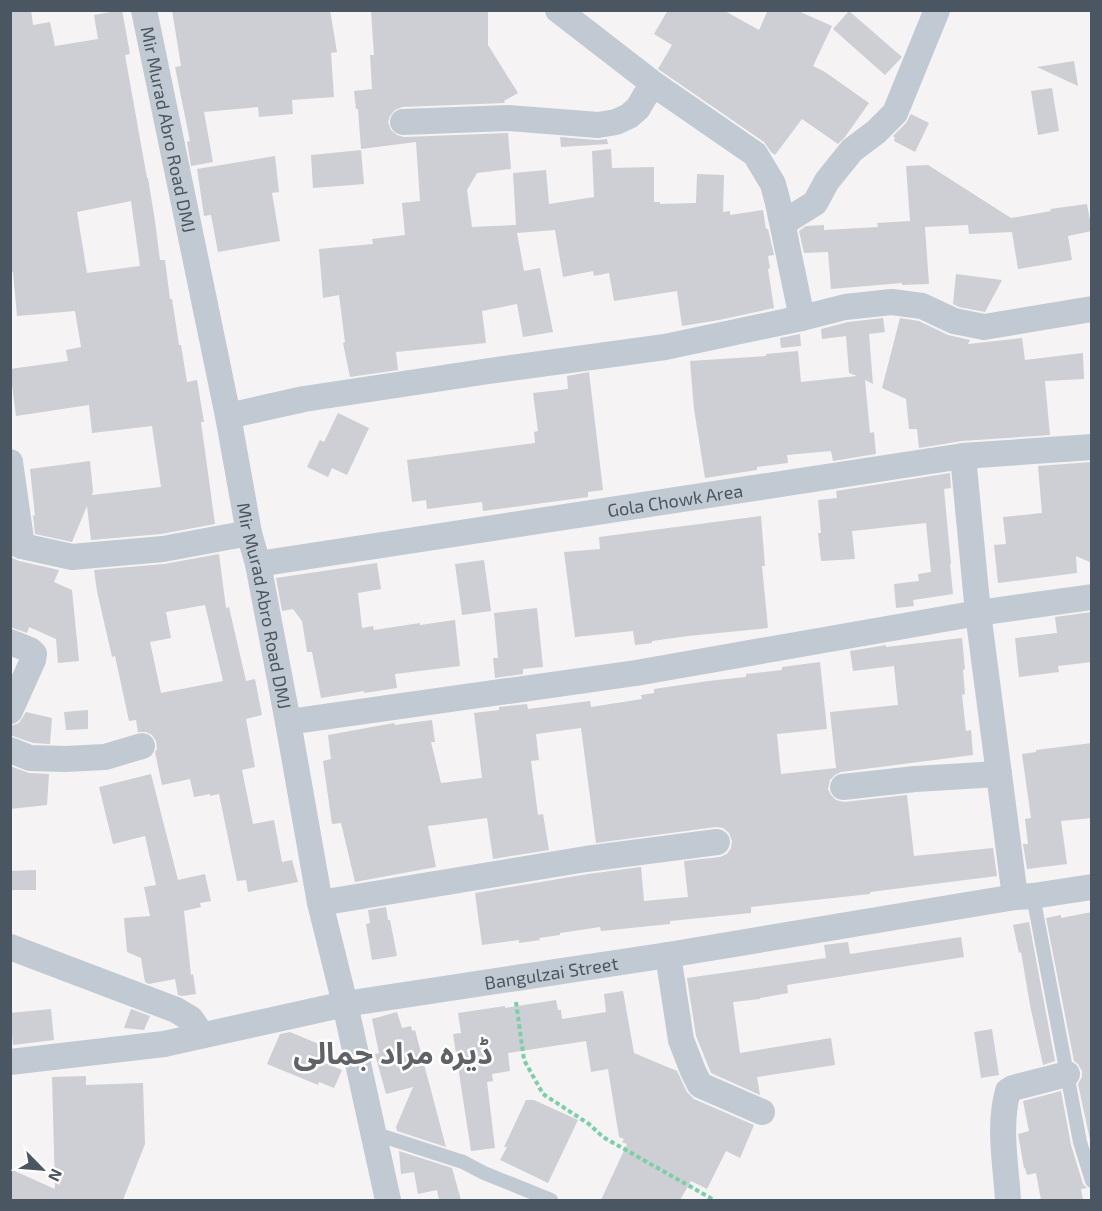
<svg xmlns="http://www.w3.org/2000/svg" width="1102" height="1211" font-family="'Exo 2','Noto Sans Arabic',sans-serif">
	<style>
		.building { fill: #cdcfd5; fill-rule: evenodd }
		.lines { fill: none; stroke-linecap: round; stroke-linejoin: round }
		.path { stroke: #7ad0a6; stroke-width: 4; stroke-dasharray: 4.5 3; stroke-linecap: butt }
		.service { stroke: #c1cad2; stroke-width: 14 }
		.minor { stroke: #c1cad2; stroke-width: 26 }
		.labels { text-anchor: middle; dominant-baseline: central; stroke-width: 5; stroke-linejoin: round; paint-order: stroke }
		.street-label { font-size: 18px; fill: #4a5661; stroke: #fff }
		.town-label { font-size: 30px; font-weight: bold; fill: #5f6368; stroke: #fff }
	</style>
	<rect width="100%" height="100%" fill="#f5f3f3"/>
	<!-- building -->
	<g class="building">
		<path d="M10,10H31L33,25L50,22L55,46L98,39L94,15L122,10L130,54L125,55L147,178H148L155,221L160,260H165L170,299H172L179,345H181L187,382L197,380L204,422H201L215,524L161,534L91,540L87,506L72,542L35,534L33,515L35,516L30,469L90,461L93,491L92,495L161,487L152,426L92,433L89,405L16,416L10,369L68,361L66,350L81,347L75,311L17,316L13,272H10ZM131,201L140,266L87,273L77,212Z"/>
		<path d="M172,10H330L337,52L331,53L334,97L292,100L293,114L259,117L258,107L204,112L213,162L191,166L187,142L190,141L175,67L181,66Z"/>
		<path d="M387,10L488,11V45L518,93L504,101L505,103L402,107L395,110L390,116L388,122L391,130L397,135L404,137L508,133L511,169L477,173L467,190L472,227L516,225L513,173L546,170L549,204L594,197L592,151L611,149L612,168L654,167V202H660V204L696,203L697,174L724,175L723,212L730,211V215L763,210L766,229H768L774,255L768,256L770,268L768,269L774,308L719,320L682,326L677,291L614,301L609,273L594,276L593,271L563,277L555,230L517,233L524,271L540,268L553,332L523,337L517,304L482,311L486,343L396,352L398,370L350,377L343,343L345,342L339,295L323,298L319,249L373,244L372,239L405,235L402,203L420,201L416,142L361,149L358,109H356L354,91L372,89L370,55H374L371,12Z"/>
		<path d="M668,10H723L759,30L768,10H796L832,26L813,66L825,72L869,103L845,137L838,144L802,119L775,155L771,152L764,142L658,69L672,45L654,34Z"/>
		<path d="M849,11L902,57L885,75L833,29Z"/>
		<path d="M1074,61L1078,86L1037,67Z"/>
		<path d="M1052,88L1059,131L1038,135L1031,91Z"/>
		<path d="M911,114L929,123L915,152L894,141L895,138L893,136L906,123Z"/>
		<path d="M560,137L597,140L607,139L608,144L561,147Z"/>
		<path d="M361,150L364,184L313,188L311,155Z"/>
		<path d="M275,156L279,192L272,193L280,241L218,252L211,215L204,216L197,169Z"/>
		<path d="M928,165L1011,218L1051,211L1050,209L1087,204L1092,231L1068,236L1072,260L1018,269L1012,232L969,234L968,225L925,227L929,284L902,285V283L831,289L828,252L804,253L799,231L806,226L824,225V230L878,227L877,223L910,221L906,166Z"/>
		<path d="M956,274L1002,280L985,312L959,307L953,304Z"/>
		<path d="M883,318L885,332L869,334L873,384L865,380L870,433L874,432L876,454L833,461L831,451L787,455L788,463L757,467V470L705,478L694,409L690,361L766,356V354L798,351L801,382L857,376L849,373L846,336L822,339L821,329L848,322Z"/>
		<path d="M900,318L919,321L948,335L970,340L968,344L1022,338L1025,360L1083,353L1084,379L1045,381L1050,435L962,441L919,448L917,429H909L906,399L882,388Z"/>
		<path d="M800,334L801,346L781,348L780,338Z"/>
		<path d="M589,372L603,490L588,492V497L483,511L482,502L427,509L426,500L412,502L407,460L535,443L534,432L538,431L533,393L568,389L567,376Z"/>
		<path d="M338,413L369,428L347,475L332,468L328,477L307,467L320,440L324,442Z"/>
		<path d="M1092,462V563L1076,556L1077,573L998,583L994,545L1006,544L1003,517L1042,513L1038,466Z"/>
		<path d="M950,473L951,488L944,489L951,564H950L953,594L913,600L914,606L896,608L894,584L919,581L918,574L931,572L926,523L852,531L855,559L821,561L818,533H821L818,500L837,498L836,491Z"/>
		<path d="M761,516L765,566H762L768,628L688,636L652,641V643L635,645L633,631L575,637L564,552L600,549L599,537Z"/>
		<path d="M219,554L226,608L229,607L246,681L255,679L262,715L246,719L255,767L242,770L253,824L274,820L282,862L292,860L298,882L248,892L246,880L237,881L219,794L210,796V794L194,797L190,779L162,785L155,752L157,749L156,741L152,735L146,732H138L136,720L129,721L115,656L112,657L97,591L94,570L164,564ZM205,605L223,681L161,693L150,642L171,638L166,612Z"/>
		<path d="M10,557L19,561L59,570L54,582L72,590L79,661L58,663L56,639L29,627L27,633L10,627Z"/>
		<path d="M484,560L491,611L462,615L455,564Z"/>
		<path d="M377,563L381,589L358,593L362,628L373,626L374,630L420,623V625L455,620L460,666L395,674L397,688L364,693V691L321,698L312,652H307L302,621L293,609L282,611L276,578Z"/>
		<path d="M537,608L543,667L523,669V674L495,678L493,658H498L494,613Z"/>
		<path d="M1092,612V662L1058,666L1059,672L1019,677L1015,638L1057,633L1055,617Z"/>
		<path d="M962,638L965,669L963,670L965,694L962,695L966,731L971,730L973,755L841,772L835,775L830,780L828,789L831,795L836,800L844,802L907,795L914,856L993,848L997,876L870,892V894L751,907V913L670,921V924L601,931L600,927L560,933V935L539,938L540,940L519,943V940L482,945L475,893L588,874L641,867L644,901L688,897L684,861L720,857L727,854L731,848L732,841L729,833L723,828L716,827L596,843L581,728L536,734L539,760L531,761L538,815L543,814L549,850L493,859L487,818L428,826L436,867L355,882L341,823L332,824L323,761L331,759L328,735L394,723L395,725L432,720L435,742H431L441,783L482,778L474,713L499,710V707L527,704L528,709L590,701L591,707L642,699L641,695L654,693V689L708,681L746,677V674L782,670V667L820,662L827,729L777,734L781,774L836,768L830,712L898,705L894,666L853,671L850,651L886,645V647Z"/>
		<path d="M88,710V729L66,730L64,712Z"/>
		<path d="M26,712L52,718L50,744L33,743L10,735V726L19,723Z"/>
		<path d="M1092,743V818L1061,821L1067,864L1027,869L1023,844H1028L1025,819L1031,818L1022,754L1036,752V750Z"/>
		<path d="M10,766L29,773L49,774L47,805L10,809Z"/>
		<path d="M151,774L178,880L205,874L211,901L200,903L201,907L184,911L191,975L193,974L196,994L182,996L178,995L175,979L149,984L145,982L141,958L127,952L124,918L150,916L144,887L156,885L145,836L113,844L99,787Z"/>
		<path d="M36,870V890H10V871Z"/>
		<path d="M386,907L388,920H390L397,956L372,960L366,924L370,923L368,910Z"/>
		<path d="M1092,912V1149L1078,1084L1082,1077V1071L1078,1064L1074,1061L1046,918L1061,915V918Z"/>
		<path d="M1029,922L1055,1061L1043,1065L1030,1005L1021,952L1019,953L1013,925Z"/>
		<path d="M961,937L964,957L787,985L788,993L760,998V999L733,1002L740,1053L831,1038L835,1065L757,1077L760,1095L711,1073L696,1036L687,978L826,958L824,945L848,942L850,954Z"/>
		<path d="M623,991L634,1053L677,1071L687,1092L694,1099L754,1125L740,1158L726,1151L707,1189L691,1181L680,1200H601L627,1144L622,1142L624,1139L619,1137L608,1069L591,1072L586,1041L508,1053L510,1071L492,1074L493,1081L487,1082L495,1148L471,1151L453,1034L461,1033L458,1013L505,1006V1008L556,1000L558,1010H561L562,1019L606,1012L604,994Z"/>
		<path d="M51,1009L54,1040L13,1045L10,1013Z"/>
		<path d="M131,1009L150,1016L144,1030L124,1028Z"/>
		<path d="M397,1012L402,1028L411,1026L412,1031L415,1030L446,1147L397,1131L396,1127L413,1087L386,1094L375,1054L379,1053L372,1019Z"/>
		<path d="M992,1029L999,1075L981,1078L974,1032Z"/>
		<path d="M290,1032L326,1047L320,1061L342,1070L334,1088L319,1082L318,1085L267,1064L280,1034Z"/>
		<path d="M86,1076V1085L143,1083L145,1144L123,1200H10V1169L55,1189L52,1077Z"/>
		<path d="M1061,1091L1071,1145L1083,1184L1087,1188L1081,1189L1083,1200H1041L1036,1173L1027,1175L1025,1168H1024L1018,1134L1029,1131L1023,1101Z"/>
		<path d="M526,1100H534L578,1120L548,1183L500,1160L507,1147H504Z"/>
		<path d="M399,1151L452,1168L461,1200H439L437,1190L418,1194L414,1172L401,1174Z"/>
	</g>
	<g class="lines">
		<!-- path -->
		<path class="path" d="M516,1002L524,1060L543,1094L589,1124L603,1137L714,1200"/>
		<!-- service -->
		<g class="service">
			<path d="M1033,896L1080,1142L1092,1181"/>
			<path d="M373,1133L463,1162L484,1173L551,1200"/>
		</g>
		<!-- minor -->
		<g class="minor">
			<path id="s1" d="M144,10L228,416L249,533L258,564L288,722L320,903L345,1004L388,1200"/>
			<path d="M403,122L508,118L598,125L616,122L629,116L638,108L645,96L655,85"/>
			<path d="M783,223L815,203L827,181L852,150L876,132L895,113L937,10"/>
			<path d="M802,318L845,307L892,302L922,306L954,321L984,327L1092,309"/>
			<path d="M228,416L304,399L489,371L665,347L802,318L778,203L773,184L755,154L655,85L558,10"/>
			<path d="M963,456L978,613L1015,897"/>
			<path d="M10,462L22,546"/>
			<path d="M10,541L22,546L72,557L163,549L249,533"/>
			<path id="s2" d="M258,564L963,456L1092,447"/>
			<path d="M10,642L30,650L34,654L33,660L10,711"/>
			<path d="M288,722L636,673L978,613L1092,597"/>
			<path d="M10,750L30,758L65,759L105,757L142,746"/>
			<path d="M843,787L915,779L999,774"/>
			<path d="M320,903L586,859L717,842"/>
			<path d="M10,947L176,1010L191,1019L202,1035"/>
			<path d="M668,955L681,1040L693,1071L700,1085L762,1112"/>
			<path id="s3" d="M10,1062L164,1044L345,1004L668,955L1015,897L1033,896L1092,887"/>
			<path d="M1008,1200C1006,1165 998,1126 1008,1091L1013,1088L1067,1074"/>
		</g>
	</g>
	<g class="labels">
		<!-- street labels -->
		<g class="street-label">
			<text stroke="none"><textPath href="#s1" startOffset="122">Mir Murad Abro Road DMJ</textPath></text>
			<text stroke="none"><textPath href="#s2" startOffset="422">Gola Chowk Area</textPath></text>
			<text stroke="none"><textPath href="#s1" startOffset="608">Mir Murad Abro Road DMJ</textPath></text>
			<text stroke="none"><textPath href="#s3" startOffset="549">Bangulzai Street</textPath></text>
		</g>
		<!-- town labels -->
		<g class="town-label">
			<text x="393" y="1052">ڈیرہ مراد جمالی</text>
		</g>
	</g>
	<!-- border -->
	<rect width="1102" height="1211" fill="none" stroke="#4a5661" stroke-width="24"/>
	<!-- north arrow -->
	<g transform="translate(42 1169) rotate(115)" stroke="#ffffff" stroke-width="4.5" paint-order="stroke">
	<path d="M0-4.5L10 22L0 15L-10 22Z" fill="#4a5661"/>
	<text y="-9" font-size="16" font-weight="bold" text-anchor="middle" fill="#4a5661">N</text>
	</g>
</svg>
